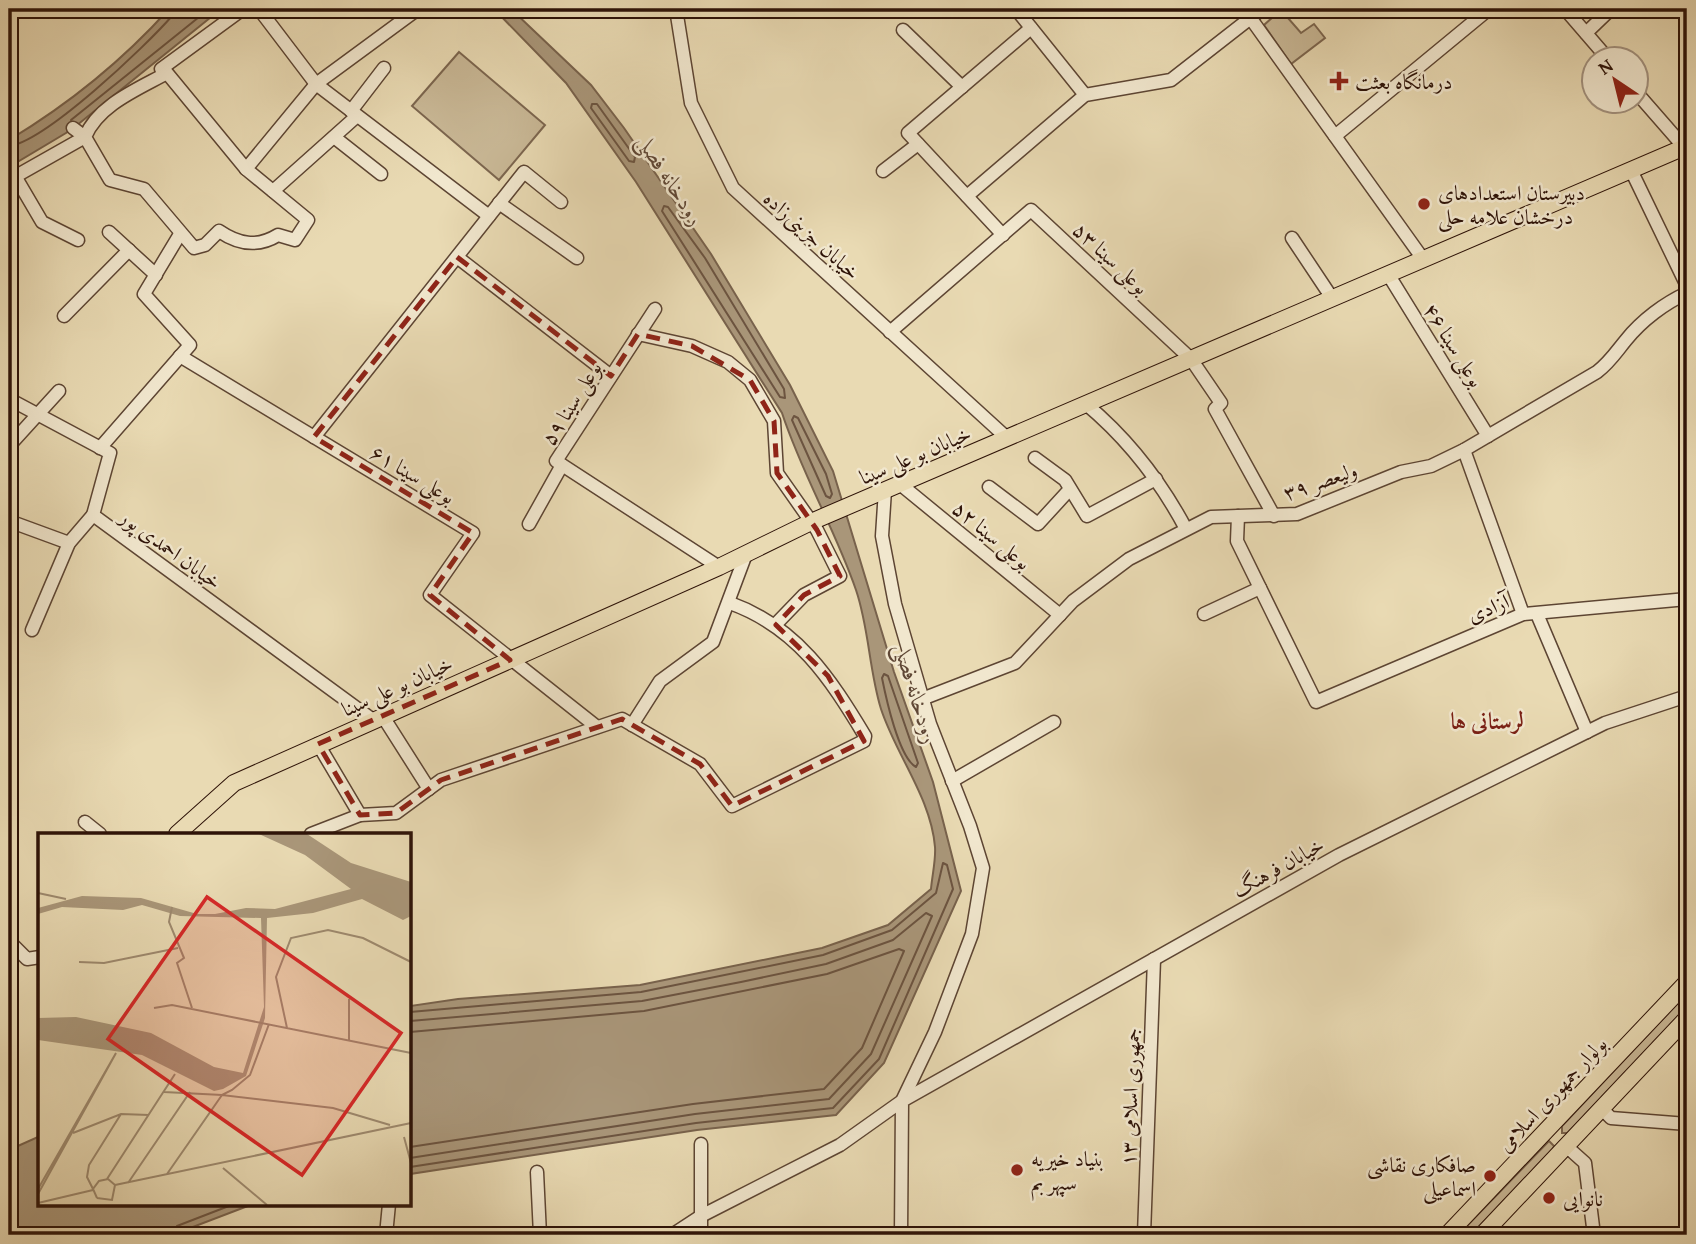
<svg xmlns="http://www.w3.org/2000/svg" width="1696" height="1244" font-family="'Gentium Book Plus',Amiri,serif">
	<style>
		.green { fill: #c9b896; stroke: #7c664f; stroke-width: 2 }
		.water { fill: #a99679; stroke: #78624c; stroke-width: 2 }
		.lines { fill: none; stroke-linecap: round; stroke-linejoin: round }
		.shore { stroke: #6c5440; stroke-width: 2 }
		.minor-casing { stroke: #5d4533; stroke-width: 15 }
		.major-casing { stroke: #2e1308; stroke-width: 18 }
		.minor { stroke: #f1e7ce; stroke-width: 12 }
		.major { stroke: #e9dab3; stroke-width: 16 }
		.marked { fill: none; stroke: #8f2418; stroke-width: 5; stroke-dasharray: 14 9; stroke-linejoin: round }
		.poi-dot { fill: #8f2418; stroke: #f1e7ce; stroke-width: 2.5 }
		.labels { text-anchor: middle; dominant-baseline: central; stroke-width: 5; stroke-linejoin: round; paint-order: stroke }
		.poi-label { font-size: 21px; fill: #2e1308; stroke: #f1e7ce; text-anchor: start }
		.street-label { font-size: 21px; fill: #2e1308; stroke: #f1e7ce }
		.water-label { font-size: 23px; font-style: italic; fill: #5f4735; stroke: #f1e7ce }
		.neighbourhood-label { font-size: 23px; font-weight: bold; fill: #7a1f14; stroke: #f1e7ce }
		.inset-road { fill: none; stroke: #9e8a6f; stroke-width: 2 }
		.view { fill: #d62828; fill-opacity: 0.15; stroke: #d62828; stroke-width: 3.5 }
		.inset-edge { fill: none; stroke: #2e1308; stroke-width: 3.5 }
	</style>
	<rect width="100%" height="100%" fill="#e9dab3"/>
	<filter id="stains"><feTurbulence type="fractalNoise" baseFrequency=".00286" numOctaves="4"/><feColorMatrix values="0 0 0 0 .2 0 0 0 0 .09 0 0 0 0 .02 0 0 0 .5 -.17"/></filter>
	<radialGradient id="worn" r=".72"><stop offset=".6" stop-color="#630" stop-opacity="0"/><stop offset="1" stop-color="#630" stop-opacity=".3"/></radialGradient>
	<!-- green -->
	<g class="green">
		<path d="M1281,10L1301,33L1314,24L1325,38L1291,64L1264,25Z"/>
		<path d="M459,52L545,125L499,180L412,106Z"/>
		<path d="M1687,993V1007L1568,1133H1562V1126Z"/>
		<path d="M1549,1141L1554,1146L1553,1149L1471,1235H1458Z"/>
	</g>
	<!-- water -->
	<g class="water">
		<path d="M169,9H221L71,130L9,167V140C69,104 122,61 169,9Z"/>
		<path d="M494,9H511L591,85L624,128L711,254L790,385L833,471L894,672L933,782L961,891L884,1063L836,1115L697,1130L410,1174V1006L458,999L640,985L822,948L888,925L931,889C932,876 936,860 935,847C931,798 896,755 881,709C869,670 869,628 856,590C835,529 802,474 782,413L636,182L566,83Z"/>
		<path d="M40,1136V1204H253L172,1235H9V1150Z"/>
	</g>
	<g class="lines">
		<!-- shore -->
		<g class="shore">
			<path d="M592,104H597L635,157L634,162L629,161L591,108Z"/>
			<path d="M71,120L209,9"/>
			<path d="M9,146C45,142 146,46 172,16L174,9"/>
			<path d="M664,206L668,207L705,258L784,389L785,398L780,397L662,211Z"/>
			<path d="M794,416L798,418L826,474L832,494L830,498L826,496L792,420Z"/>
			<path d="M884,674L888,676L918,763L916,767C899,758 886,698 882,678Z"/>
			<path d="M410,1012L641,992L823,955L892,930L936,893L943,863L947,865L953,889L879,1059L833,1108L696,1123L410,1167"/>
			<path d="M410,1021L642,1001L741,982L826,964L893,940L926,913L932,916L871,1054L829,1099L695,1114L410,1158"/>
			<path d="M410,1032L644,1011L827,974L899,949L904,951L862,1048L824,1089L693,1104L410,1147"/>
			<path d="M173,1235L177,1226L234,1204"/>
		</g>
		<!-- minor casing -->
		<g class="minor-casing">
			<g id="minor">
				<path d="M259,9L316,84L489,216"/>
				<path d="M676,9L691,103L733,188L1007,438"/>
				<path d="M1016,9L1085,95"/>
				<path d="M1565,9L1609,60"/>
				<path d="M1249,16L1423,259"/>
				<path d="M903,30L962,87"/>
				<path d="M1586,33L1611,9"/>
				<path d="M161,69L243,9"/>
				<path d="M1636,92L1684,147"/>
				<path d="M351,111L384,68"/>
				<path d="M1335,136L1489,9"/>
				<path d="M334,137L381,174"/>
				<path d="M246,169L316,84L418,9"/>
				<path d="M1631,170L1687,286"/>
				<path d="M883,171L918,144"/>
				<path d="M15,176L42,222L78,240"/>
				<path d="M9,180L85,137L110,180L144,189L194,248L205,245L219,231C238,244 257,248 278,235L295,240L308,220L246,169L167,73C138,89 98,105 85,137L73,128"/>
				<path d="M273,191L357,116"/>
				<path d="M967,196L1085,95L1171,80L1262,9"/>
				<path d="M499,203L577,258"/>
				<path d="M109,232L156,275"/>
				<path d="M1003,235L908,133L1031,28"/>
				<path d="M1292,238L1332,298"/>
				<path d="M457,257L611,376"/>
				<path d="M1388,274L1488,436"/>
				<path d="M655,309L556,461L719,567"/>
				<path d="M64,316L129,250"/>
				<path d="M890,332L1031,210L1191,359L1221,403L1215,409L1274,516"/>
				<path d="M638,334L692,346L728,362L750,380L774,421L777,473L817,530L840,576L804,595L775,625"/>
				<path d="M180,356L473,533L430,595L597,727"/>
				<path d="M9,399L110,453L93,515L373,720"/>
				<path d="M1086,404C1129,440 1160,480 1186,529"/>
				<path d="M314,437L524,172L561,202"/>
				<path d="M9,446L59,391"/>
				<path d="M100,448L190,345L144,294L180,234"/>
				<path d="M1464,450L1523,614"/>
				<path d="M1035,458L1065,480L1087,516L1156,479"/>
				<path d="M900,484L1060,615"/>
				<path d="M989,487L1038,524L1070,489"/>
				<path d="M1238,516L1237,541L1316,702L1523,614L1687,599"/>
				<path d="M9,521L69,543"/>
				<path d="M529,524L562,465"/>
				<path d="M1204,614L1260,588"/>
				<path d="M1537,614L1587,732"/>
				<path d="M32,630L69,543L93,515"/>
				<path d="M922,699L1015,663L1073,601L1129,559L1211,517L1297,514L1401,472L1431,466L1464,450L1597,372C1610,362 1616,352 1626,340C1642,320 1665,303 1687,293"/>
				<path d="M382,715L429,789"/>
				<path d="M632,725L660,681L713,642L746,554"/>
				<path d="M318,744L360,815"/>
				<path d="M952,781L1054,722"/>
				<path d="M85,822L100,834"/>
				<path d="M311,834L360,815L396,813L441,780L622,719L700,764L732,806L864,741L865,736C830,678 797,627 730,603"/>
				<path d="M9,941L27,959L40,957"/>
				<path d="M1602,1109L1611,1118L1687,1124"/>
				<path d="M701,1144V1235"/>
				<path d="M1566,1146L1585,1163L1594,1235"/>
				<path d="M537,1172L540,1235"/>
				<path d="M386,1235L389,1204"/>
				<path d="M672,1235L701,1216L840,1145L902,1101L935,1032L972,934L983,868L970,826L930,724L895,604L882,536L885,490"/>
				<path d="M901,1235L902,1101L1339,855L1605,723L1687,696"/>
				<path d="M1144,1235L1154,959"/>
			</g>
		</g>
		<!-- major casing -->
		<g class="major-casing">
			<g id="major">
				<path d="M177,834L234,783L719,567L811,522L1687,146"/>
				<path d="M1447,1235L1687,982"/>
				<path d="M1482,1235L1687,1018"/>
			</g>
		</g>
		<!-- minor -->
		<use href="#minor" class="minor"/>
		<!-- major -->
		<use href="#major" class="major"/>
	</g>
	<!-- marked area -->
	<path class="marked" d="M457,257L611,376L638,334L692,346L750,380L774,421L777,473L817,530L840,576L804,595L776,625L828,676L864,741L732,806L700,764L622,719L441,780L396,813L360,815L318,744L510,660L430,595L473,533L314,437Z"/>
	<!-- markers -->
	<g class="poi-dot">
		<path d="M1335.5 70.5h7v7h7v7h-7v7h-7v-7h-7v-7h7z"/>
		<circle cx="1424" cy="204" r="7"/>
		<circle cx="1017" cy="1170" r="7"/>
		<circle cx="1490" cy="1176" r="7"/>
		<circle cx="1549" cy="1198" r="7"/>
	</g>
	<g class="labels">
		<!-- poi labels -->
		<g class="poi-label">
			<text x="1355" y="81">درمانگاه بعثت</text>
			<text x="1438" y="192">دبیرستان استعدادهای<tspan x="1438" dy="24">درخشان علامه حلی</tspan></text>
			<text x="1031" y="1158">بنیاد خیریه<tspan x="1031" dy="24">سپهر بم</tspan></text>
			<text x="1476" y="1164" text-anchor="end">صافکاری نقاشی<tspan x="1476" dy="24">اسماعیلی</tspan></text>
			<text x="1563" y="1198">نانوایی</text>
		</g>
		<!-- street labels -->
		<g class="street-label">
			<text transform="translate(812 235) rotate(42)">خیابان جزینی‌زاده</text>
			<text transform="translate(1111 258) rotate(43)">بوعلی سینا ۵۳</text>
			<text transform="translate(1454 345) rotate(58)">بوعلی سینا ۴۶</text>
			<text transform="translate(571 403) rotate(-58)">بوعلی سینا ۵۹</text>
			<text transform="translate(915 455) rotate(-23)">خیابان بو علی سینا</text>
			<text transform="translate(413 474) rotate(31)">بوعلی سینا ۶۱</text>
			<text transform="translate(1320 481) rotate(-19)">ولیعصر ۳۹</text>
			<text transform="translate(992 535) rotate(40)">بوعلی سینا ۵۲</text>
			<text transform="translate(171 549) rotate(36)">خیابان احمدی پور</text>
			<text transform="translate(1488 608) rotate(-22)">آزادی</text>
			<text transform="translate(397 686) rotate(-24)">خیابان بو علی سینا</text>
			<text transform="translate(1278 867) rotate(-29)">خیابان فرهنگ</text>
			<text transform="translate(1552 1094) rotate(-47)">بولوار جمهوری اسلامی</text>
			<text transform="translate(1130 1097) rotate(-88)">جمهوری اسلامی ۱۳</text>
		</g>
		<!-- water labels -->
		<g class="water-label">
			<text transform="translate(671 179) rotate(57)">رودخانه فصلی</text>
			<text transform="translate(917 693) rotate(73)">رودخانه فصلی</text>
		</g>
		<!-- neighbourhood labels -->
		<g class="neighbourhood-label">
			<text x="1487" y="720">لرستانی ها</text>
		</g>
	</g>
	<!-- overview -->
	<g transform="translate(38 833)">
		<rect width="373" height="373" fill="#e9dab3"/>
		<path d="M221,1H269L313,30L373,49V83L365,87L324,66L275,80L229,85L227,185L208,243L185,256L176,258L104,222L0,207V185L38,184L113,200L176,234L205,240L226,174L223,85L142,83L104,72L85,77L24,74L0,81V75L44,63L103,65L159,81H177L208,75L237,76L313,56L267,22Z" fill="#a99679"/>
		<path class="inset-road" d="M0,60L28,66M134,74L131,89L146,125L139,130L154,175M41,129L66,130L140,115M311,166V207M116,175L134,172L373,220M249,195L238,144L253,105L290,97L325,105L373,129M126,259L184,262L194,257L212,242L231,191M35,300L83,281L111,282M366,304L373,330M185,335L229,372M129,341L184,262L295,275L352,292M69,346L137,241M90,350L152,259M77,352L373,290M0,356L78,220L0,361M55,356L49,344L51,332L83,281M59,365L55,356L61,348L70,346L77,352M59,365L74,367L77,352M0,370L55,357"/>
		<path class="view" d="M169,64L363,200L264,342L70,206Z"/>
		<rect width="373" height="373" class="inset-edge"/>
	</g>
	<!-- margin -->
	<rect width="1696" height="1244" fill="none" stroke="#e9dab3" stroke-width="35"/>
	<rect x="10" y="10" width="1675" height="1223" fill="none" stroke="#2e1308" stroke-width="3.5"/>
	<rect x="18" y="18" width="1661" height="1209" fill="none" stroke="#2e1308" stroke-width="2"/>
	<!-- north arrow -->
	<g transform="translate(1615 80) rotate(325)"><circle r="33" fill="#f1e7ce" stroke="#a3927f" stroke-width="2"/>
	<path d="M0-5L12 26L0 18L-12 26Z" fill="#8f2418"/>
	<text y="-10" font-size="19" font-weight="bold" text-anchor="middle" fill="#2e1308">N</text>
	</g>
	<rect width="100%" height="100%" filter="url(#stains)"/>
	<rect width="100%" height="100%" fill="url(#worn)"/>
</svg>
